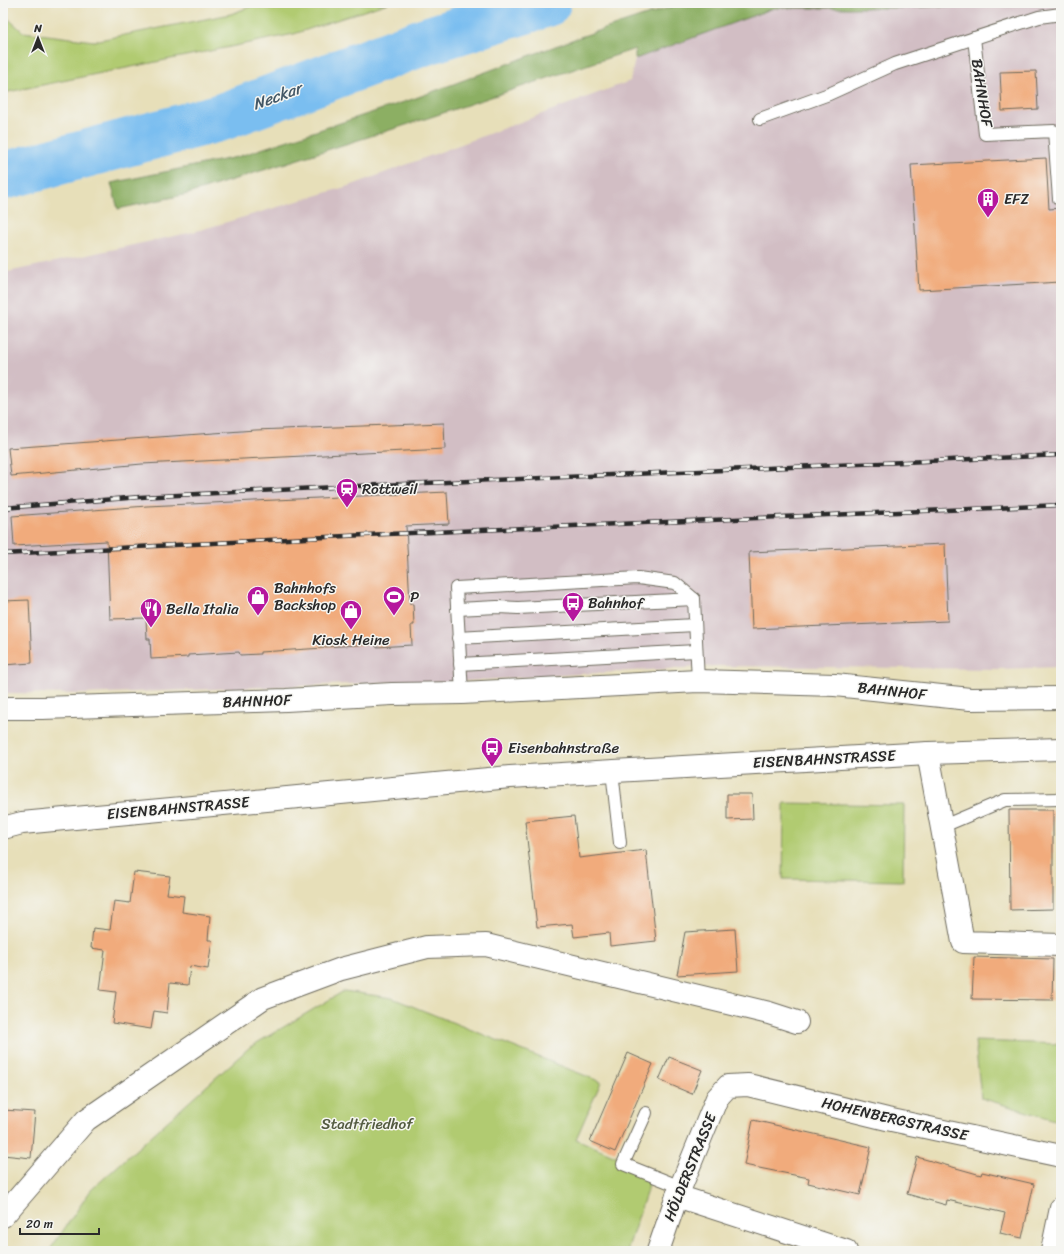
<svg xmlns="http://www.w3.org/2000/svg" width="1064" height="1254" font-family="Sriracha,sans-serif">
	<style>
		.industrial { fill: #d2bec4 }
		.green { fill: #b1cb71; stroke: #6e7b4e }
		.forest { fill: #8caf63; stroke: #5c6d47 }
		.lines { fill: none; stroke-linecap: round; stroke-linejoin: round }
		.river { stroke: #7abef0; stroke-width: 48 }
		.building { fill: #f1ab7b }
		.service-casing { stroke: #6d6a5d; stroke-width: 14 }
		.minor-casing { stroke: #6d6a5d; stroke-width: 24 }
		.service { stroke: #fff; stroke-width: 12 }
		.minor { stroke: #fff; stroke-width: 22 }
		.rail-casing { stroke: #2b2b2b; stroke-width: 4.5 }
		.rail { stroke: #f6f6f2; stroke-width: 3; stroke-dasharray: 9; stroke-linecap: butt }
		.labels { text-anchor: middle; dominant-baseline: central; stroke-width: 3; stroke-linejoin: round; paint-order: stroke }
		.street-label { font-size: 15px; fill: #2b2b2b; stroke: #f6f6f2 }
		.poi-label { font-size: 15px; fill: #2b2b2b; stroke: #f6f6f2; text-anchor: start }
		.park-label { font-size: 15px; fill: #535b40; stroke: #f6f6f2 }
		.water-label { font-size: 16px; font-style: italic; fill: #435766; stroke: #f6f6f2 }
	</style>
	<rect width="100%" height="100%" fill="#f6f6f2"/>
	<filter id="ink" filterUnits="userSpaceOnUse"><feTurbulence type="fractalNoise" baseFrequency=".025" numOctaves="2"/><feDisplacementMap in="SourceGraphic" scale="8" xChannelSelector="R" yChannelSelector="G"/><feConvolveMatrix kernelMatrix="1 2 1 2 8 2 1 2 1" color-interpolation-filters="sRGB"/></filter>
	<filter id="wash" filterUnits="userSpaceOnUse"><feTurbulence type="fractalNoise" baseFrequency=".012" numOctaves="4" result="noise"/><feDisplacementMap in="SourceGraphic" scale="16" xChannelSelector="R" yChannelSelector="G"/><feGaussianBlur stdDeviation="0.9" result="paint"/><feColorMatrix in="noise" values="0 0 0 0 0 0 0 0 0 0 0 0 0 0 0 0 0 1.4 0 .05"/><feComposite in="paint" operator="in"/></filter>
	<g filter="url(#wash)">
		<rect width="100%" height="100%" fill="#e7dfb9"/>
		<!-- industrial -->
		<path class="industrial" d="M1016,3H1061V667L998,669L717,666L432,683L404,682L82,694L3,693V273L193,232L352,185L630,81L635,59L774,8H901Z"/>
		<!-- green -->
		<g class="green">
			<path d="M260,3H388L294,34L3,93V14L23,32L94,41L231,14Z"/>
			<path d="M784,803L904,805L903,881L783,879Z"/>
			<path d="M344,991L392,998L601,1082L576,1139L653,1172L627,1251H49L91,1190L250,1047Z"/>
			<path d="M975,1041L1061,1044V1122L981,1098Z"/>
		</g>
		<!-- forest -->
		<path class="forest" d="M683,3H1016L901,8H774L635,59V49L428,118L188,194L118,209L111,183L237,157L413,99L577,38Z"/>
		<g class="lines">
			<!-- river -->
			<path class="river" d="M3,176L222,117L423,42L547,3"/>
		</g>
		<g id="blocks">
			<!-- building -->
			<g class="building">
				<path d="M1036,71L1038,109L1002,111L1000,72Z"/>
				<path d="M1046,158L1049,209L1061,208V282L919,290L911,165Z"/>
				<path d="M444,423L445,449L142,464L11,476L8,448L255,430Z"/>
				<path d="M447,492L449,524L406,526L410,604H413L414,625H411L412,645L376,647V644L324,647V648L260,652V654L240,655L239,652L188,655V657L151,659L150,639H147L146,618L110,619L107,541L14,546L12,516L147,506Z"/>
				<path d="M945,544L948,621L752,629L749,552Z"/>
				<path d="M29,600L32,663L3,665V601Z"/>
				<path d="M727,794H752L753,819L727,820Z"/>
				<path d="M1009,810H1053V909L1010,910Z"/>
				<path d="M574,816L579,858L646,850L656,941L610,946L609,933L574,937L572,924L537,927L525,821Z"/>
				<path d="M134,872L170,876L167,894L184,896L182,912L210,916L208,940H212L208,969L190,966L188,985L170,983L167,1013L154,1011L151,1029L112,1023L116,992L100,990L105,950L91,948L93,928L110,930L114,901L130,903Z"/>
				<path d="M735,929L738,971L677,975L685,932Z"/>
				<path d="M974,957L1053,959L1052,1000L972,999Z"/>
				<path d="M628,1053L653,1064L615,1152L590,1141Z"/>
				<path d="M669,1057L702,1070L692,1094L659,1080Z"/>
				<path d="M3,1110L35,1112L31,1158L3,1155Z"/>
				<path d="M753,1120L871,1147L860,1195L808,1183L809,1178L744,1165Z"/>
				<path d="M917,1157L981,1175L982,1172L1034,1184L1022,1238L1000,1233L1005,1213L947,1200L946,1205L907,1194Z"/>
			</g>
		</g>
	</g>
	<g filter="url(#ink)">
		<use href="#blocks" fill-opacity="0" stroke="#6d6a5d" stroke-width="1"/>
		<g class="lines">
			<!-- service casing -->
			<g class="service-casing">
				<g id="service">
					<path d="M974,38L985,134L1054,131L1059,199"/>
					<path d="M760,119L829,94L895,64L1039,17L1061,14"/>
					<path d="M457,609L497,607L518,608L694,599"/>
					<path d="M458,638L695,625"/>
					<path d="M460,664L696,651"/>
					<path d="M462,693L456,588L638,578L675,583L694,599L698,681"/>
					<path d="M612,771L620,843"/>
					<path d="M941,827L1005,800L1061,799"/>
					<path d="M646,1113L623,1164L681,1187"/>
				</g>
			</g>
			<!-- minor casing -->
			<g class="minor-casing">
				<g id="minor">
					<path d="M3,708H42L286,700L392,694L462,693L698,681L835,685L970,699L1061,698"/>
					<path d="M928,753L963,942L1061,945"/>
					<path d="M3,828L22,823L510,777L928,753L1061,749"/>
					<path d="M677,1196L846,1251"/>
					<path d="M3,1216L86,1120L263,998L341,969L427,947L486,945L769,1013L797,1022"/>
					<path d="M658,1251L677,1196L717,1098L728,1086L748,1085L887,1119L1061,1156"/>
					<path d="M1052,1251L1061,1208"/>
				</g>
			</g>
			<!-- service -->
			<use href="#service" class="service"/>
			<!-- minor -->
			<use href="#minor" class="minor"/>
			<!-- rail casing -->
			<g class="rail-casing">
				<g id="rail">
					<path d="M3,508L140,497L336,487L1061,455"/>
					<path d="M3,554L365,535L1061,505"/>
				</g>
			</g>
			<!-- rail -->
			<use href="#rail" class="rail"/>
		</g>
	</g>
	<!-- icons -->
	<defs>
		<g id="building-pin" transform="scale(1.15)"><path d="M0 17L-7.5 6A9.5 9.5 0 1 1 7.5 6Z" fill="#b5179e" stroke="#f6f6f2"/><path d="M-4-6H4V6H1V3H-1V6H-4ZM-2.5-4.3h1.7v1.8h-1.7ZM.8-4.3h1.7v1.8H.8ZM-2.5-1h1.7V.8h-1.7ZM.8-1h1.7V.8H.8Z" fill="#fff"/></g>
		<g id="station-pin" transform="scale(1.15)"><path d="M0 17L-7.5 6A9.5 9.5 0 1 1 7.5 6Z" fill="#b5179e" stroke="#f6f6f2"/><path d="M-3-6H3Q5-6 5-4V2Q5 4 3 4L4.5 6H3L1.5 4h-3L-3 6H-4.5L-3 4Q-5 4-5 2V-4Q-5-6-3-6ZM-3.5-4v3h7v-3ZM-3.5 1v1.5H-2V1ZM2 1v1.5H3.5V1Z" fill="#fff"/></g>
		<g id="shop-pin" transform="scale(1.15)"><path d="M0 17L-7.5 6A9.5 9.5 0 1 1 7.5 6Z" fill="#b5179e" stroke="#f6f6f2"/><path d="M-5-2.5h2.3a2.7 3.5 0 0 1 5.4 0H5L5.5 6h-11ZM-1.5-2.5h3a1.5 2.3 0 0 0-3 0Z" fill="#fff"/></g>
		<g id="stadium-pin" transform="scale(1.15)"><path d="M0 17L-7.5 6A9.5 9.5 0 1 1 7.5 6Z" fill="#b5179e" stroke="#f6f6f2"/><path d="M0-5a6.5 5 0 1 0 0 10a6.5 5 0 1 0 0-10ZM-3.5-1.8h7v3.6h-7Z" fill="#fff"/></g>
		<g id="bus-pin" transform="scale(1.15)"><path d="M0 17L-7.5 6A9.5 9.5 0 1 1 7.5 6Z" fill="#b5179e" stroke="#f6f6f2"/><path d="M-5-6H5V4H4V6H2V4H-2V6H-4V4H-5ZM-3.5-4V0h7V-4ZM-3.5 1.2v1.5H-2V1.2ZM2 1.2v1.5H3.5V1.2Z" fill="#fff"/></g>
		<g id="restaurant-pin" transform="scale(1.15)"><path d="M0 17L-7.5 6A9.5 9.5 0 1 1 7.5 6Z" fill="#b5179e" stroke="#f6f6f2"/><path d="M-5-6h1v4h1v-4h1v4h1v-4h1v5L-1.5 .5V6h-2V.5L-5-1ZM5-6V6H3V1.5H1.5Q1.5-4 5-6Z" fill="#fff"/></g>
	</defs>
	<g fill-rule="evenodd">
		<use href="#building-pin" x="988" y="199"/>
		<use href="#station-pin" x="347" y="489"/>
		<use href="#shop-pin" x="258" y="597"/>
		<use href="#stadium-pin" x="394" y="597"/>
		<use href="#bus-pin" x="573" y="603"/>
		<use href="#restaurant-pin" x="151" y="609"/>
		<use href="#shop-pin" x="351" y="611"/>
		<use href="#bus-pin" x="492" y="748"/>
	</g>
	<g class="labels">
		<!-- street labels -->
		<g class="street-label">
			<text transform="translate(982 93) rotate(81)">BAHNHOF</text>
			<text transform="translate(892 691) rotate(6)">BAHNHOF</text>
			<text transform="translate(257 701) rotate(-2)">BAHNHOF</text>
			<text transform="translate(824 759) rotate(-3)">EISENBAHNSTRASSE</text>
			<text transform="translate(178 808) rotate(-5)">EISENBAHNSTRASSE</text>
			<text transform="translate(895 1119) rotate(13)">HOHENBERGSTRASSE</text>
			<text transform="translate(690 1167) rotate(-68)">HÖLDERSTRASSE</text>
		</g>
		<!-- poi labels -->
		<g class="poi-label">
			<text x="1004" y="199">EFZ</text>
			<text x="362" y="489">Rottweil</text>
			<text x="274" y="588">Bahnhofs<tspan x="274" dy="17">Backshop</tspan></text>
			<text x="410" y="597">P</text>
			<text x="588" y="603">Bahnhof</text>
			<text x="166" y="609">Bella Italia</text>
			<text x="351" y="640" text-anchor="middle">Kiosk Heine</text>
			<text x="508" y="748">Eisenbahnstraße</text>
		</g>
		<!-- park labels -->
		<g class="park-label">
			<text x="367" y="1124">Stadtfriedhof</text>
		</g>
		<!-- water labels -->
		<g class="water-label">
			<text transform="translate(277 96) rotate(-20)">Neckar</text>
		</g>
	</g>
	<!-- margin -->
	<rect width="1064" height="1254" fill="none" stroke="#f6f6f2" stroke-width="16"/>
	<!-- north arrow -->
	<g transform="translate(38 38)" stroke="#f6f6f2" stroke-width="3" paint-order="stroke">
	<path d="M0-3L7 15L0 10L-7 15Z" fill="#2b2b2b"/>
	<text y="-6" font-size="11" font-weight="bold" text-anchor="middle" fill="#2b2b2b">N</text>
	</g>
	<!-- scale -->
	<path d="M20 1228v6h79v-6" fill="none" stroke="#2b2b2b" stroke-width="2"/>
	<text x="26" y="1228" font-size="12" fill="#2b2b2b" stroke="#f6f6f2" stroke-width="3" paint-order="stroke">20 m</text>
</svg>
